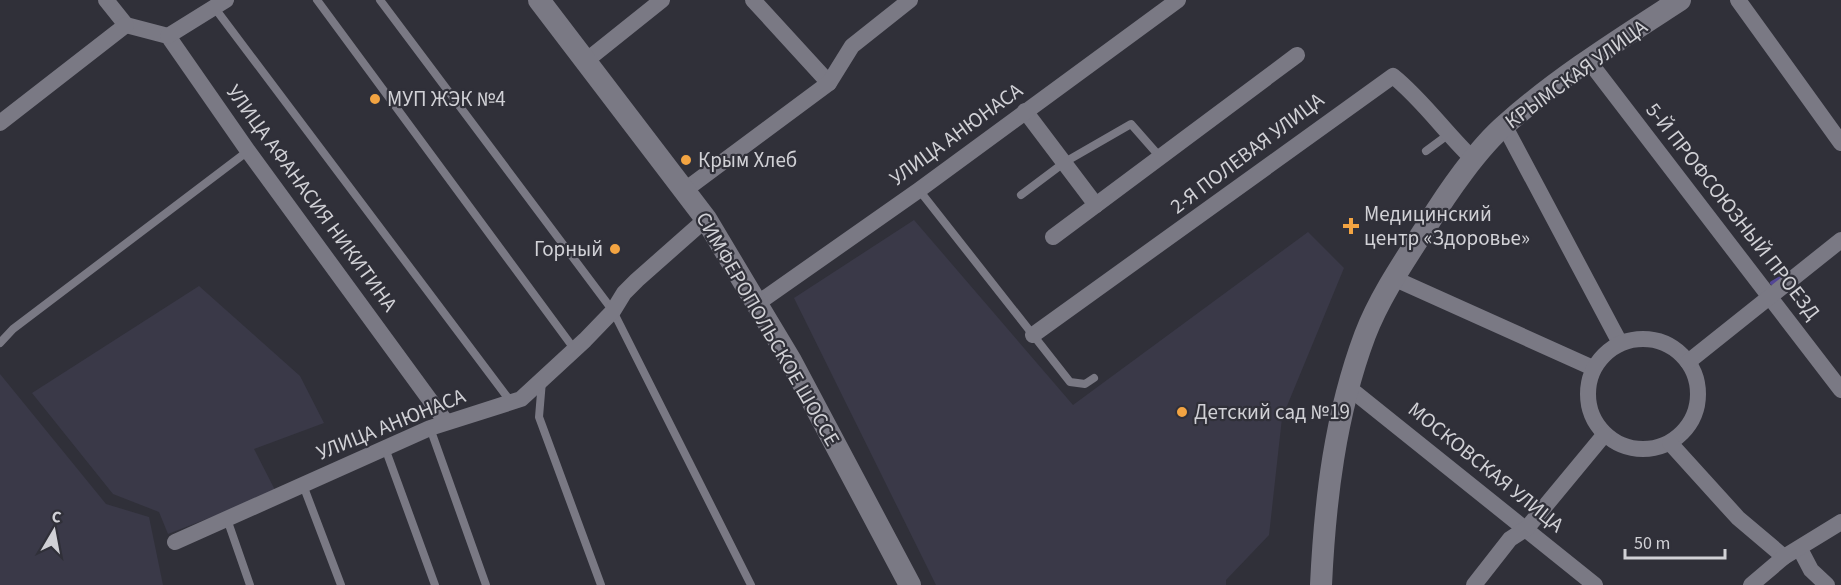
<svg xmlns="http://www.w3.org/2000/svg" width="1841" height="585" font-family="'Source Sans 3',sans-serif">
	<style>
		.built { fill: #3a3948 }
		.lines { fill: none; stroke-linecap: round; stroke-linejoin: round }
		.stream { stroke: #534696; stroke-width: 4 }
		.lane { stroke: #7a7984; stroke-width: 8 }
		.street { stroke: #7a7984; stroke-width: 16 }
		.secondary { stroke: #7a7984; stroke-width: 22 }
		.poi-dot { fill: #f3a442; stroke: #303039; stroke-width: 2 }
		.labels { text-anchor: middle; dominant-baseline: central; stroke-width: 4.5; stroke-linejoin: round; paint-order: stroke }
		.street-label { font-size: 21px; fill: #d1d1d6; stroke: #303039 }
		.poi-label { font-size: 21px; fill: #d1d1d6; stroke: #303039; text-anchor: start }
	</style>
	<rect width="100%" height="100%" fill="#303039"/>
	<!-- built -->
	<g class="built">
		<path d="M914,220L1073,405L1308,232L1344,268L1282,418L1269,535L1226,580V585H936L794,298Z"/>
		<path d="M199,286L300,376L324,423L254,449L276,492L168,534L159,512L113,494L32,393Z"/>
		<path d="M0,374L106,504L149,517L163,585H0Z"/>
	</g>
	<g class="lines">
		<!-- stream -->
		<path class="stream" d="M1772,283L1784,276"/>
		<!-- lane -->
		<g class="lane">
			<path d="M317,0L575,350"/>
			<path d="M380,0L613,311L751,585"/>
			<path d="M214,7L511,402"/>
			<path d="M1426,151L1449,134"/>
			<path d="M919,190L1070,382L1085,384L1094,378"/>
			<path d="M1021,195L1065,162L1131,124L1160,157"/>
			<path d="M0,343L13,329L248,151"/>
			<path d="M542,381L539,417L601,585"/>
			<path d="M430,428L486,585"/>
			<path d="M385,448L435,585"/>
			<path d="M303,485L341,585"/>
			<path d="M227,519L250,585"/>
		</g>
		<!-- street -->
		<g class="street">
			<path d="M106,0L126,25"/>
			<path d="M753,0L829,83"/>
			<path d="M1738,0L1841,143"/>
			<path d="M126,25L168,36L248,151L446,422"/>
			<path d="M168,36L226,0"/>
			<path d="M587,60L662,0"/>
			<path d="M1588,60L1841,390"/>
			<path d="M1025,111L1096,205"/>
			<path d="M0,123L126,25"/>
			<path d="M1504,125L1620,343"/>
			<path d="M685,190L829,83L852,46L910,0"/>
			<path d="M1053,237L1297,55"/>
			<path d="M1393,278L1593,368"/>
			<path d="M758,303L919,190L1178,0"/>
			<path d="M1033,335L1393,76C1424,101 1446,134 1475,161"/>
			<circle cx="1643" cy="394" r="55"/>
			<path d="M1688,362L1841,240"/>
			<path d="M1348,387L1595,585"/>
			<path d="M1670,443L1738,518L1784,557"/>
			<path d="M175,542L430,428L521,399L585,340L613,311L624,293L637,280L706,219"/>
			<path d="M1800,549L1811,570L1827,585"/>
			<path d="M1474,585L1510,539L1527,528L1604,435"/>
			<path d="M1751,585L1784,557L1841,522"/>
		</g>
		<!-- secondary -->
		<g class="secondary">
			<path d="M539,0L706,219L791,361L910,585"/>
			<path d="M1321,585C1325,500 1335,415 1365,335C1380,296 1405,260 1428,224C1447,193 1478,148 1506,124C1559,77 1620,39 1680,0"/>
		</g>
	</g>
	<!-- markers -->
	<g class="poi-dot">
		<circle cx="375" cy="99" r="6"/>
		<circle cx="686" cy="160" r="6"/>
		<path d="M1348 217h6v6h6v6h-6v6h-6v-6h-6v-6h6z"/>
		<circle cx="615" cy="249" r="6"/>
		<circle cx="1182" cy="412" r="6"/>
	</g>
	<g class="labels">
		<!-- street labels -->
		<g class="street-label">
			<text transform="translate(1576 74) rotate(-36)">КРЫМСКАЯ УЛИЦА</text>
			<text transform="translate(956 134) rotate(-36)">УЛИЦА АНЮНАСА</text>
			<text transform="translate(1247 153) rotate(-37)">2-Я ПОЛЕВАЯ УЛИЦА</text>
			<text transform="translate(312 198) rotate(54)">УЛИЦА АФАНАСИЯ НИКИТИНА</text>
			<text transform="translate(1733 211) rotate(52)">5-Й ПРОФСОЮЗНЫЙ ПРОЕЗД</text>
			<text transform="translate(768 329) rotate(60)">СИМФЕРОПОЛЬСКОЕ ШОССЕ</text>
			<text transform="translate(391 424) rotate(-22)">УЛИЦА АНЮНАСА</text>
			<text transform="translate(1486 467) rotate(39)">МОСКОВСКАЯ УЛИЦА</text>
		</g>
		<!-- poi labels -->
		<g class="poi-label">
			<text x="387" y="99">МУП ЖЭК №4</text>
			<text x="698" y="160">Крым Хлеб</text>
			<text x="1364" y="214">Медицинский<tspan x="1364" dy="24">центр «Здоровье»</tspan></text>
			<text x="603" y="249" text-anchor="end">Горный</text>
			<text x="1194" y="412">Детский сад №19</text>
		</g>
	</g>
	<!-- north arrow -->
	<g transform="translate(54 531) rotate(10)" stroke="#303039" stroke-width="4.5" paint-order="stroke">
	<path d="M0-4.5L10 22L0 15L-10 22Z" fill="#d1d1d6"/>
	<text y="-9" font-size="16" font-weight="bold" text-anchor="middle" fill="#d1d1d6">С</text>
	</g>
	<!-- scale -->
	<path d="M1625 549v9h100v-9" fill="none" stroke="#d1d1d6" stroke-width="3"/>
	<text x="1634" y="549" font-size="18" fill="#d1d1d6" stroke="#303039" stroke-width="4.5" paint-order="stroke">50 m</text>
</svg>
